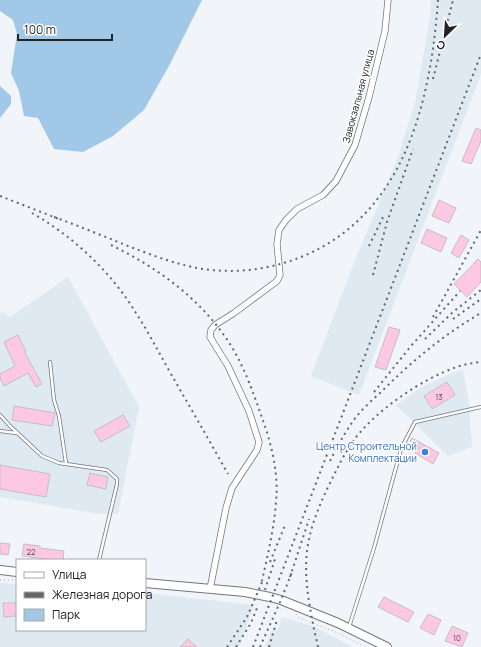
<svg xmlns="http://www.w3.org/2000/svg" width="481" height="647" font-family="Manrope,sans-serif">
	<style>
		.built { fill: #dee9f2 }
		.green { fill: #a1c8e6 }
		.building { fill: #fcc8e4; stroke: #c4bfc2 }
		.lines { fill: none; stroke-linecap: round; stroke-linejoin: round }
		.lane-casing { stroke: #72777a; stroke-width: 4 }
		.street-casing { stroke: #72777a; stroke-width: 7 }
		.secondary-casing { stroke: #72777a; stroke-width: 10 }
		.path { stroke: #a5a9ab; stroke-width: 1; stroke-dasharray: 1 3; stroke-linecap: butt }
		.lane { stroke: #fff; stroke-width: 2.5 }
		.street { stroke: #fff; stroke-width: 5.5 }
		.secondary { stroke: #fff; stroke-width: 8 }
		.rail { stroke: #646769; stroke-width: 2; stroke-dasharray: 2 4; stroke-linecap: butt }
		.shop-dot { fill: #3f7fe0; stroke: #fff; stroke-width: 1.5 }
		.labels { text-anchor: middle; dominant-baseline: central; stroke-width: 3; stroke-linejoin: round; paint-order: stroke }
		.number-label { font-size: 8px; fill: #584c54 }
		.street-label { font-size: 10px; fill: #212324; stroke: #fff }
		.shop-label { font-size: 10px; fill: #366cbe; stroke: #fff; text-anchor: end }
	</style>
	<rect width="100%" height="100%" fill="#f1f5f9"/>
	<!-- built -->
	<g class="built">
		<path d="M431,0H481V74L359,395L311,376L352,268L398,157L415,102L430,18Z"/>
		<path d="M68,277L139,407L118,514H99L0,497V315L2,312L10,317Z"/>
		<path d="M463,369L469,403L472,447L448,456L396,405L420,388L440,378Z"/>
		<path d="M0,583L17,584V630H145V593L254,605L239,647H0Z"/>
		<path d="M282,617L313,626L353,647H265L272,629L277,631Z"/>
	</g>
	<!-- green -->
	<g class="green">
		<path d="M0,0H202L170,64L144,110L113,136L83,152L54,149L38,118L24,116L19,91L11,73L17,34L13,20L0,11Z"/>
		<path d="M0,86L11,96V104L0,118Z"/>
	</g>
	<!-- building -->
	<g class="building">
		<path d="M476,128L481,130V141L471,164L462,161Z"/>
		<path d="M439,200L456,208L449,223L432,216Z"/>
		<path d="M427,229L447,238L441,252L421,243Z"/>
		<path d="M461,235L469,240L459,258L451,253Z"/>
		<path d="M478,259L481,262V282L467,297L454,284Z"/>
		<path d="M389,327L400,330L386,370L375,367Z"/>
		<path d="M18,335L26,352L25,353L42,384L36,387L28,373L4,386L0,378V374L15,366L4,342Z"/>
		<path d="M447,382L455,395L432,409L424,396Z"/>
		<path d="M14,406L55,413L52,426L12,420Z"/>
		<path d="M123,415L130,426L101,442L94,431Z"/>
		<path d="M412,438L439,453L433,464L415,453L419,447L410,441Z"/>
		<path d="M0,465L50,474L46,497L0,489Z"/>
		<path d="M90,473L108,477L106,489L87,485Z"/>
		<path d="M0,543L10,544L8,555L0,554Z"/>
		<path d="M24,544L40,546V548L64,551L63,560H46V559L22,556Z"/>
		<path d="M384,597L414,612L408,622L378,607Z"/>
		<path d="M3,603H17V616L4,617Z"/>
		<path d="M428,614L441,620L434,635L420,628Z"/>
		<path d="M452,626L468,633L462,647L445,641Z"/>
		<path d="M188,639L197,647H180Z"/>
	</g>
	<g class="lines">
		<!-- lane casing -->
		<g class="lane-casing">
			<g id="lane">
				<path d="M50,362L54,400L59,416L66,463"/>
				<path d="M0,415L10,426L42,456L59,463L107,470L117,479V484L99,560"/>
				<path d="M0,431L16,433"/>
				<path d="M349,627L374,548L401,449L415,422L481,407"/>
			</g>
		</g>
		<!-- street casing -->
		<g class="street-casing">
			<path id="street" d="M210,589L226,508L232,488L257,450L259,442L249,411L228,366L210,337L211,330L215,325L234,313L277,281L280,275L277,244L279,230L286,220L297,209L323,195L336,181L355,145L369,97L385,31L388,0"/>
		</g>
		<!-- secondary casing -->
		<g class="secondary-casing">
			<g id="secondary">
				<path d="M0,570L17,572"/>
				<path d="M145,583L245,592L270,597L281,600L338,623L387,647"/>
			</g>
		</g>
		<!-- path -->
		<g class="path">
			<path d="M0,580H17"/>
			<path d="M296,614L299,618L338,633L365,647"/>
		</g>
		<!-- lane -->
		<use href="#lane" class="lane"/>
		<!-- street -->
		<use href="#street" class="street"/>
		<!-- secondary -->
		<use href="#secondary" class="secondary"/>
		<!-- rail -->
		<g class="rail">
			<path d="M433,79L453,0"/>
			<path d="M0,196L59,219"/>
			<path d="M32,213C74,237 111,272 136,313C149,333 159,353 171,374C190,407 209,440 228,474"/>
			<path d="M54,217C79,226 103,236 128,246C152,255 177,265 203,269C238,274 273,269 306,255C406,211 431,99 438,0"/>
			<path d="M111,245C156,267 197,296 226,338C242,361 252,389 261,415C271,442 279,473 276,502C274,530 267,558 261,585"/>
			<path d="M369,246L384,215"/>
			<path d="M373,275L387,222L413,149"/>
			<path d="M433,317L481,230"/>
			<path d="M453,319L481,299"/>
			<path d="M425,339L453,312L481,290"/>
			<path d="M374,392L411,346L460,291"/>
			<path d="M330,461C336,449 343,436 351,424C359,412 370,402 380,393C411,362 443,335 481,313"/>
			<path d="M270,562L286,523"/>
			<path d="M290,577L309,519"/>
			<path d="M265,590L276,556"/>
			<path d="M227,647L247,617L263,580"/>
			<path d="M236,647L251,623L257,608"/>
			<path d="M253,647L481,54"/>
			<path d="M260,647L281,600L292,572"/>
			<path d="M269,647L277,620"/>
			<path d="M318,647C317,641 315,635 314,629C309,604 304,577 307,551C310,527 319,506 329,485C337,469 344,454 354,440C375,411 423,378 457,367C465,364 473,363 481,362"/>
		</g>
	</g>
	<!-- markers -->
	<circle class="shop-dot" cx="425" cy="452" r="4"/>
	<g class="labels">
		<!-- number labels -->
		<g class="number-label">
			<text x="439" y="396">13</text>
			<text x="31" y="551">22</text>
			<text x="457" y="637">10</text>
		</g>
		<!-- street labels -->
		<g class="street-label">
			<text transform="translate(358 96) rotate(-75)">Завокзальная улица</text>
		</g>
		<!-- shop labels -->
		<g class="shop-label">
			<text x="417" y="446">Центр Строительной<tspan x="417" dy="12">Комплектации</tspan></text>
		</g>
	</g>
	<!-- legend -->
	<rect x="16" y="559" width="130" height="72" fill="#ffffff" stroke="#a6a7a7"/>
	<rect x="24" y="572" width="20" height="6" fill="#ffffff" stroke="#a6a7a7"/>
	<text x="52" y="579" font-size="12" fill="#212324">Улица</text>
	<rect x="24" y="592" width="20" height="6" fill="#646769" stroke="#a6a7a7"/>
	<text x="52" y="599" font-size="12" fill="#212324">Железная дорога</text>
	<rect x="24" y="609" width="20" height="12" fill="#a1c8e6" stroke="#a6a7a7"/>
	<text x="52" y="619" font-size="12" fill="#212324">Парк</text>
	<!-- north arrow -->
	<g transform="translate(445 36) rotate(205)" stroke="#ffffff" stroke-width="3" paint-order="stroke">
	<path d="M0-3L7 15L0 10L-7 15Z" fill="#212324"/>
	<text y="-6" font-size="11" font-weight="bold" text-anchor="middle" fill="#212324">С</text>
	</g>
	<!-- scale -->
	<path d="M18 34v6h94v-6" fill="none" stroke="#212324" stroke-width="2"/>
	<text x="24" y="34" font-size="12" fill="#212324" stroke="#ffffff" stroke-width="3" paint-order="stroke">100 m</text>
</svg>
